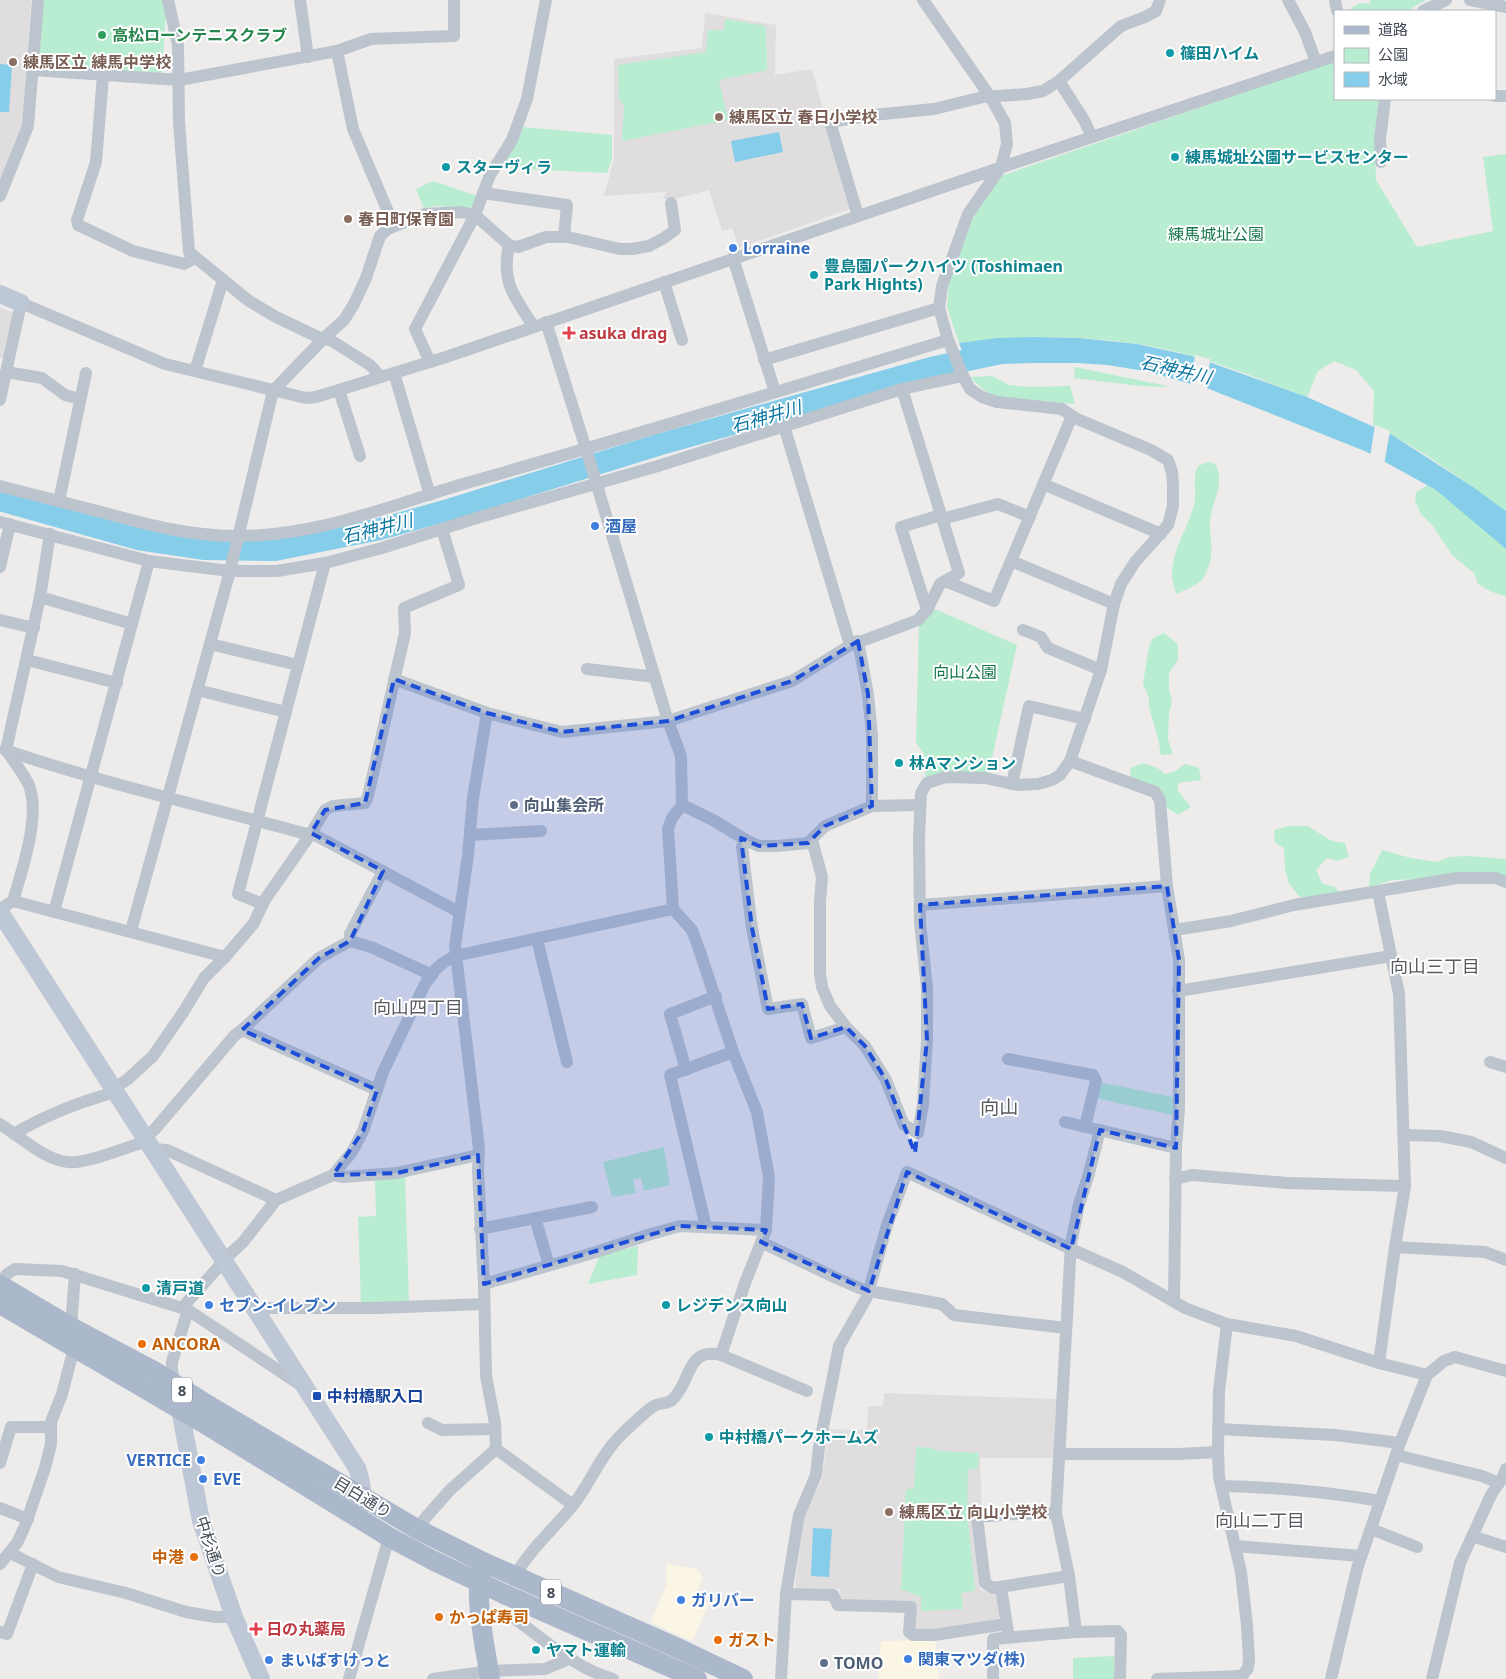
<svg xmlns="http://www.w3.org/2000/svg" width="1506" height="1679" font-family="'Noto Sans','Noto Sans JP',sans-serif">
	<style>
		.commercial { fill: #fbf6e3 }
		.education { fill: #dfdddd }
		.green { fill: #b8edd1 }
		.water { fill: #86cdea }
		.pier { fill: #eeebeb }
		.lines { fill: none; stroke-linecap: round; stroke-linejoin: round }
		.river { stroke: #86cdea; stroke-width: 22 }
		.street { stroke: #bcc4ce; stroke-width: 12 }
		.secondary { stroke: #bec7d5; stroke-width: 18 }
		.primary { stroke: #abb8cb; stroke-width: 20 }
		.marked { fill: #1d4ed8; fill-opacity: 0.2; stroke: #1d4ed8; stroke-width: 4; stroke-dasharray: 10 6; stroke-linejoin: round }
		.leisure-dot { fill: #2e9e5b; stroke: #fff; stroke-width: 2 }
		.culture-dot { fill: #0f9aa8; stroke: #fff; stroke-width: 2 }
		.education-dot { fill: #8d6e63; stroke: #fff; stroke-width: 2 }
		.shop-dot { fill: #3f7fe0; stroke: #fff; stroke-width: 2 }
		.health-dot { fill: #e0444e; stroke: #fff; stroke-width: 2 }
		.service-dot { fill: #5c6f8a; stroke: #fff; stroke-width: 2 }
		.food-dot { fill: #e8710a; stroke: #fff; stroke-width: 2 }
		.transit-dot { fill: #1a4fb4; stroke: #fff; stroke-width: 2 }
		.labels { text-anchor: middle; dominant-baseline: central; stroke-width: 4; stroke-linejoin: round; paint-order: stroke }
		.shield { fill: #fff; stroke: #7c828a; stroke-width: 1 }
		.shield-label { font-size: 15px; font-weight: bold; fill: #444d58 }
		.leisure-label { font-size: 16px; font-weight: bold; fill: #27864d; stroke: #fff; text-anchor: start }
		.culture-label { font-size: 16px; font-weight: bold; fill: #0d838f; stroke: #fff; text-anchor: start }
		.education-label { font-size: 16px; font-weight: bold; fill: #785e54; stroke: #fff; text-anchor: start }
		.park-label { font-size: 16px; fill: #17784f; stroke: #fff }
		.shop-label { font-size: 16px; font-weight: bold; fill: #366cbe; stroke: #fff; text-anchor: start }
		.health-label { font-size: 16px; font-weight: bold; fill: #be3a42; stroke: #fff; text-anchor: start }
		.service-label { font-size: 16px; font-weight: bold; fill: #4e5e75; stroke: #fff; text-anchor: start }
		.food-label { font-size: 16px; font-weight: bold; fill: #c56008; stroke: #fff; text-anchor: start }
		.transit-label { font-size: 16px; font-weight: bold; fill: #164399; stroke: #fff; text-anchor: start }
		.street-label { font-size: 16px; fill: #444d58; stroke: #fff }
		.water-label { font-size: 18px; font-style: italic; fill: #0d77a2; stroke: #fff }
		.neighbourhood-label { font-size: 18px; fill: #585b60; stroke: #fff }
		.quarter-label { font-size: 19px; fill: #585b60; stroke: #fff }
	</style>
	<rect width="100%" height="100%" fill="#eeebeb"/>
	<!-- commercial -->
	<g class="commercial">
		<path d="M667,1564L696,1569L703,1576L695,1597L709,1603L692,1641L651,1622L666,1586Z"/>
		<path d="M935,1640L939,1679H878L881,1641Z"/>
	</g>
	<!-- education -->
	<g class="education">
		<path d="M0,0H31L23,123L0,181Z"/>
		<path d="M705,13L776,25L775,75L812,69L850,209L739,248L732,228L722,231L709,190L675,199H663L666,192L604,196L614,159V59L702,48Z"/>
		<path d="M0,307L15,314L6,359L0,358Z"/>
		<path d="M884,1393L1056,1399L1053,1458H980L982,1513L971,1512L980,1590L994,1593L997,1596L1000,1616L995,1622L918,1631L914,1628L915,1602L845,1601L840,1596V1589H798L795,1585L805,1514L822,1480L828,1429L867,1430L868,1407L883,1405Z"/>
	</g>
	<!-- green -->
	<g class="green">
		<path d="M43,0H163L166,10L162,73L43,64L38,59Z"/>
		<path d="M1371,0H1426L1407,11H1350L1351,8L1360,3L1369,4Z"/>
		<path d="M725,19L766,26L767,70L719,80L728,120L622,141L624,105L619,99L618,65L706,52L708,30H724Z"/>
		<path d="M1335,61V99H1381L1375,149L1376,180L1417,247L1493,231L1483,157L1506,154V511C1466,482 1419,447 1373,426L1374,391L1356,370L1334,361L1318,371L1307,397C1269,383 1231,367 1193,356C1117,335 1037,333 959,343L947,307L949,281L975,213L1001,176Z"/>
		<path d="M523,127L612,135V159L607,173L503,168Z"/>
		<path d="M433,181L477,196L474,205L469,208L437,206L424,208L416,189Z"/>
		<path d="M1075,367L1172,387L1140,386L1074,378Z"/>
		<path d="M992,376L1009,385L1028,387L1070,386L1075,404L997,397L984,390L970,377Z"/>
		<path d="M1208,462L1214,463C1226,479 1214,498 1211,515C1207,532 1216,548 1208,568C1206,571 1205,576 1203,579C1196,586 1185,590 1176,594C1175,588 1172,581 1172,575C1172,550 1188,528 1194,505C1198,490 1191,481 1198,466Z"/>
		<path d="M1433,482L1506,546V596L1492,592L1478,584L1474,573L1453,556L1432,525L1421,514L1415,501L1416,492Z"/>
		<path d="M935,609L1017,645L988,776L926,781L924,754L916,743L919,624Z"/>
		<path d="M1164,633L1178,644V660L1169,673V689L1172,701L1169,713L1168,740L1173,754L1161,755L1158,738L1149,707V699L1143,683L1149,647L1153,638Z"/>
		<path d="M1144,763L1159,769L1165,774L1174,772L1185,764L1199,768L1201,780L1178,783V791L1191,807L1178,815L1166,807L1131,777L1130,768Z"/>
		<path d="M1288,826H1308L1325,837L1332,841L1345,843L1349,857L1337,861L1327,858L1316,870L1322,883L1334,887L1341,893L1319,900L1300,897L1289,884L1285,869L1284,848L1275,843L1274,830Z"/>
		<path d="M1382,850L1411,858L1437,862L1449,857L1466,856L1506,859V882L1422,879L1393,880L1369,887L1370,874Z"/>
		<path d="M1099,1082L1173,1097V1115L1095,1098Z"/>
		<path d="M664,1147L670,1185L644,1191L641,1178L633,1180L636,1193L612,1197L603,1162Z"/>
		<path d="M405,1175L409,1302H361L358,1217L376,1216L375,1180Z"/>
		<path d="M638,1246L637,1275L588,1284L600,1255Z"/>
		<path d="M916,1447L930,1448L939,1451L979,1453L978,1469H968L967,1510L975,1591L961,1593L963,1609L921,1611V1597L906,1591L901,1590L906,1489H914Z"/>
		<path d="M1114,1656V1679H1073V1658Z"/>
	</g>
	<!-- water -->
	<g class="water">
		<path d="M0,64L12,65L9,112H0Z"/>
		<path d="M779,132L783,152L735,162L731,141Z"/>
		<path d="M1033,337L1079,338L1137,344L1192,356L1307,397L1392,435L1473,487L1506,511V549L1436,490L1367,452L1209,389L1145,371L1107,365L1078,363H1036L1003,364L969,368L959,343L997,338Z"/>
		<path d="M813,1528L832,1529L829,1577L811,1576Z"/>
	</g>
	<!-- pier -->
	<g class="pier">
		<path d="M1195,355L1210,359L1207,391L1190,386Z"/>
		<path d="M1375,425L1390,431L1384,465L1370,457Z"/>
	</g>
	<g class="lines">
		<!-- river -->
		<path class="river" d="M0,500L138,539L205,549L275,550L380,529L448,510L661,444L931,368L996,354"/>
		<!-- street -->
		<g class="street">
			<path d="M168,0L178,45L179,122L189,252L249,301L276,317L318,337L332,341L370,365L381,377"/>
			<path d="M300,0L308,57"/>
			<path d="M1288,0L1305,32L1316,62"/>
			<path d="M1335,0L1337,11"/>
			<path d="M1470,0L1506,7"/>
			<path d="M1423,11L1446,0"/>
			<path d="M337,51L353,129L394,226"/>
			<path d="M33,70L179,80L337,51L371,39L454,36V0"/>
			<path d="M103,76L96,162L77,220L78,225L133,251L184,264L195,258"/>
			<path d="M1059,81L1084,120L1092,137"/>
			<path d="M1495,96H1506"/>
			<path d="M1381,162L1380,139L1385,99"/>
			<path d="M483,193L567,205L564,237"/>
			<path d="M0,196L28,126L38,0"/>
			<path d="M858,216L830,122L873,115L934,109L983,97L1027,94L1043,91L1059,81L1121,26L1145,17L1156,11L1160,0"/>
			<path d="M509,245C501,283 514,296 534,327"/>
			<path d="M733,258L775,392"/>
			<path d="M664,282L682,340"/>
			<path d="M546,322L586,449L668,721L681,756L682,805L672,818L668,829L673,909L692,930L700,952L733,1052L757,1112L769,1177L766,1230L745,1283L721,1355"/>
			<path d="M764,360L939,308"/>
			<path d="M430,362L415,329L475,215L490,175L512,140L527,99L546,0"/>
			<path d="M195,371L223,280"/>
			<path d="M6,372L42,378L65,395L80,399"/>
			<path d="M394,373L430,495"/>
			<path d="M339,390L360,456"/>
			<path d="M0,400L21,303L165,364L306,398L316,397L446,357L1005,166L1335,56"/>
			<path d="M784,426L850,645"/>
			<path d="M1043,484L1161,534"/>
			<path d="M0,486C35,495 70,504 105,513C149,525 190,536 236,536C318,537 393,504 470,482C630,437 789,388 948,340"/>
			<path d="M59,501L86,373"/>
			<path d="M942,519L998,504L1030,517"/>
			<path d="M0,522L149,561L230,571H277L325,563L382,548L480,517L658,466L902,389L963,376"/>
			<path d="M1011,561L1114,604"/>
			<path d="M0,567L10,524"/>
			<path d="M945,581L994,601L1072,416"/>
			<path d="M40,597L132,624"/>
			<path d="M927,610L901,527L941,515"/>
			<path d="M0,620L34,628"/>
			<path d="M1023,630L1041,637L1048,648L1101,670"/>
			<path d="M858,641L868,694L872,735V806"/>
			<path d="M210,644L298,665"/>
			<path d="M27,660L117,683"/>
			<path d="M587,669L655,677"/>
			<path d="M394,679L487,713L562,732L668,721L792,681L849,646L918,620L927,610L940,584L959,573L902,389"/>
			<path d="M197,690L286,712"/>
			<path d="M487,713L473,798L468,855L455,946L479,1148L478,1171L484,1284L486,1376L495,1423L496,1449L573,1505"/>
			<path d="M5,750C105,784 208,807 310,835"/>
			<path d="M1070,761L1155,792L1160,800L1167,886L1179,960V1108L1176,1148L1174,1301"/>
			<path d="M1012,784L1029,706L1085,719"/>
			<path d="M682,805L713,820L746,840L759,846H777L808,843L825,826L872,806L920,805"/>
			<path d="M311,833L459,912"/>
			<path d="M470,835L541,831"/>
			<path d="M746,840L742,847L752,928L768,1009L802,1004L811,1038L846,1027"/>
			<path d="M812,840L822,877L820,902V973L822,987L830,1006L846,1027L865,1046L886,1080L904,1125L918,1133L923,1104L927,1040V988L920,922L919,839L921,793L927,783L946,777L985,778L1017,785L1038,784L1052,780L1060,775L1070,761L1101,670L1114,604L1121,584L1135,562L1168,525L1173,506V486L1172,472L1168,460L1151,450L1075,418L1062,409L997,402L982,397L970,389L963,376L948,340L939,308L942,286L968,214L1001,167L1007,144L1005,123L991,98L923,0"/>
			<path d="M1378,892L1399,994L1405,1186L1395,1247L1379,1363"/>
			<path d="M13,901L225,957"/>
			<path d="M263,904L238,894L325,563"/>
			<path d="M920,905L1167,886"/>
			<path d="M0,909L13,901C22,870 42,813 28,783C22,772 14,761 6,750L40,597L50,534"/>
			<path d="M54,912L149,561"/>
			<path d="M1175,930L1231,921L1294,905L1457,878H1496L1506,882"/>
			<path d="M131,931L230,571L273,391L324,338L344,320L354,304L366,278L380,236L388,229L425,214L461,212L475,215L509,245L518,247L546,237H568L620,249H632L649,246L664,238L675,230L671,203"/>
			<path d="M537,939L567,1062"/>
			<path d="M350,941V934L383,871"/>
			<path d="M1178,991L1391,956"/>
			<path d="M242,1030L377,1090"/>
			<path d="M1008,1059L1093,1075L1096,1081L1085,1127"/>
			<path d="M1490,1062L1506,1067"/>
			<path d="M686,1070L670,1014L716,996"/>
			<path d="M113,1089L128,1079L153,1056L184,1011L204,978L225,957L254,923L264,901L310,835L325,810L333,806L365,803L368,796L405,633L404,608L459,585L442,529"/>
			<path d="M1065,1122L1176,1148"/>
			<path d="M0,1124C18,1135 46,1161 68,1162C86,1164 128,1147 147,1141"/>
			<path d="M14,1134C45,1115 80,1102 115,1092"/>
			<path d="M1404,1135L1440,1136L1471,1142L1506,1158"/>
			<path d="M145,1138L155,1129L235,1035L242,1030L319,958L350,941L371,947L432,975"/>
			<path d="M151,1149L167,1150L276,1200"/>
			<path d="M333,1175L342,1177L397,1173L478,1155"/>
			<path d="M1175,1179L1192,1175L1287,1183L1405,1186"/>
			<path d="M535,1218L549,1265"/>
			<path d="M706,1227L670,1075L733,1052"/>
			<path d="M480,1229L592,1207"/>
			<path d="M761,1242L834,1277L864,1290L942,1304L954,1315L1066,1328"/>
			<path d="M1395,1247L1485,1252L1506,1260"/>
			<path d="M0,1284L7,1274L15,1269L62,1271L182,1308L188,1310L302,1386"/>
			<path d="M484,1284L593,1253L651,1234L680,1226L766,1230"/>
			<path d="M182,1308L229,1255L243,1242L276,1200L333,1175L352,1152L363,1131L383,1072L425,984L435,970L444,962L455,956L673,909"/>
			<path d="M254,1308H377L484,1304"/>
			<path d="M1227,1324L1219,1391L1218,1452L1219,1477L1241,1572L1247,1625L1249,1659L1248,1668L1240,1679"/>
			<path d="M71,1327L75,1274"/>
			<path d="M175,1387L172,1370V1362L188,1310"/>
			<path d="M428,1423L442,1430L495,1429"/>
			<path d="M1218,1429L1335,1435L1400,1443"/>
			<path d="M1060,1454H1178L1218,1452"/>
			<path d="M1396,1455L1482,1476L1499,1483"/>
			<path d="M0,1463L11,1427H50"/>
			<path d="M1221,1486C1275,1487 1327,1492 1380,1501"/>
			<path d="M0,1508L28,1519"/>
			<path d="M1056,1513L1013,1514L977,1517L985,1583L993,1588L1069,1576"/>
			<path d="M417,1529L427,1516L450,1490L496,1449"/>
			<path d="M1371,1529L1417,1547"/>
			<path d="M1472,1536L1506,1547"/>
			<path d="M1235,1546L1361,1556"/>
			<path d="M10,1553L58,1577L126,1593L186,1612L215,1617H234"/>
			<path d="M0,1564L17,1543L25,1526L45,1468L51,1444V1422L62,1394L74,1348"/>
			<path d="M515,1576C530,1549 554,1529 573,1505C590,1484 600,1456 620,1436C626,1430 647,1410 654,1406C660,1402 669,1405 674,1398C691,1380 687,1347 721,1355L807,1391"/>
			<path d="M1001,1587L1008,1632"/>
			<path d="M786,1594L833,1595L838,1605L911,1607L909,1632L913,1635H934L1006,1624"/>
			<path d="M514,1618C545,1640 576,1669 613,1679"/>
			<path d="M0,1632L7,1634L33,1564"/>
			<path d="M1076,1632L1069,1576L1056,1513L1071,1244L1079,1204L1088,1177L1100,1130"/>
			<path d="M349,1679L389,1537"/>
			<path d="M433,1679L489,1671L545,1669L571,1658"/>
			<path d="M781,1679L786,1594L799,1515L816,1475L819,1447L839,1346L867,1297L887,1225L907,1172L1071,1249L1123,1272L1185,1308L1227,1324L1296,1336L1379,1363L1427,1375"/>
			<path d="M993,1679V1639L1076,1632L1118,1631L1121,1635L1120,1679"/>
			<path d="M1157,1679L1242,1676"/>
			<path d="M1331,1679L1357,1569L1400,1443L1427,1375L1444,1361L1455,1357L1506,1371"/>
			<path d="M1432,1679L1460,1563L1491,1495L1503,1477L1506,1469"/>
		</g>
		<!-- secondary -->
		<g class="secondary">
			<path d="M0,294L21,303"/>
			<path d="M0,912L357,1468C364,1488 363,1496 357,1517"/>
			<path d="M180,1409L201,1521L234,1617L261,1679"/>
		</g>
		<!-- primary -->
		<g class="primary">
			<path d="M0,1285L71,1327L154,1371L203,1402L417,1529L483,1562L682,1650L743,1679"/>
			<path d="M0,1304L202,1422L389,1537L434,1561L504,1594L697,1679"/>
			<path d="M481,1572C474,1599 486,1651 490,1679"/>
		</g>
	</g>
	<!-- marked area -->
	<path class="marked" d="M858,641L868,694L872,806L825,826L808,843L759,846L741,838L752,928L768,1009L802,1004L811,1038L846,1027L865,1046L886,1080L915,1153L927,1040L920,905L1167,886L1179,960L1176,1148L1100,1130L1071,1249L907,1172L869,1291L761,1242L766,1230L680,1226L484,1284L478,1155L397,1173L333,1175L363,1131L377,1090L242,1030L319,958L350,941L383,871L311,833L325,810L365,803L394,679L487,713L562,732L668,721L792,681Z"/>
	<!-- markers -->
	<circle class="leisure-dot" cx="102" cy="35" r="5"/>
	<g class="culture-dot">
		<circle cx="1170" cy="53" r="5"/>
		<circle cx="1175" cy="157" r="5"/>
		<circle cx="446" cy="167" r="5"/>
		<circle cx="814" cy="275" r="5"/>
		<circle cx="899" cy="763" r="5"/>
		<circle cx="146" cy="1288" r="5"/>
		<circle cx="666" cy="1305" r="5"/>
		<circle cx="709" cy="1437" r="5"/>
		<circle cx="536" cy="1650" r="5"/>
	</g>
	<g class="education-dot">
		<circle cx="13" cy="62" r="5"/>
		<circle cx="719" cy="117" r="5"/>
		<circle cx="348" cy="219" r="5"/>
		<circle cx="889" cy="1512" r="5"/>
	</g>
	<g class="shop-dot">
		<circle cx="733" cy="248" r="5"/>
		<circle cx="595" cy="526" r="5"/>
		<circle cx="209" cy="1305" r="5"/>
		<circle cx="201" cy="1460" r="5"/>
		<circle cx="203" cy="1479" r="5"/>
		<circle cx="681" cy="1600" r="5"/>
		<circle cx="908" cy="1659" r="5"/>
		<circle cx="269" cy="1660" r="5"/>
	</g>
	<g class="health-dot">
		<path d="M566.5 325.5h5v5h5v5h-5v5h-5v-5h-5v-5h5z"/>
		<path d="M253.5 1621.5h5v5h5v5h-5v5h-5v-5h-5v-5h5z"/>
	</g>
	<g class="service-dot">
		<circle cx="514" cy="805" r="5"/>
		<circle cx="824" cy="1663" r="5"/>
	</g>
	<g class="food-dot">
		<circle cx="142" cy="1344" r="5"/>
		<circle cx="194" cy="1557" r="5"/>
		<circle cx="439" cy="1617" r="5"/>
		<circle cx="718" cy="1640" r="5"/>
	</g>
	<rect class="transit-dot" x="312" y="1391" width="10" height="10" rx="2.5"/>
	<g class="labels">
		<!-- shield labels -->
		<g class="shield">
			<rect x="172" y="1377.5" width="20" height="25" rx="4"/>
			<rect x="541" y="1579.5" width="20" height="25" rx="4"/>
		</g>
		<g class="shield-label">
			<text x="182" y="1390">8</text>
			<text x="551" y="1592">8</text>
		</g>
		<!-- leisure labels -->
		<g class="leisure-label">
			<text x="112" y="35">高松ローンテニスクラブ</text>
		</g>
		<!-- culture labels -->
		<g class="culture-label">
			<text x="1180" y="53">篠田ハイム</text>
			<text x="1185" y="157">練馬城址公園サービスセンター</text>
			<text x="456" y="167">スターヴィラ</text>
			<text x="824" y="266">豊島園パークハイツ (Toshimaen<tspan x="824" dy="18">Park Hights)</tspan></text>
			<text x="909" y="763">林Aマンション</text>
			<text x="156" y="1288">清戸道</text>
			<text x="676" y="1305">レジデンス向山</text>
			<text x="719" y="1437">中村橋パークホームズ</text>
			<text x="546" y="1650">ヤマト運輸</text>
		</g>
		<!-- education labels -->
		<g class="education-label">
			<text x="23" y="62">練馬区立 練馬中学校</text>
			<text x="729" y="117">練馬区立 春日小学校</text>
			<text x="358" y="219">春日町保育園</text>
			<text x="899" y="1512">練馬区立 向山小学校</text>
		</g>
		<!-- park labels -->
		<g class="park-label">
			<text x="1216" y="234">練馬城址公園</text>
			<text x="965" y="672">向山公園</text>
		</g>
		<!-- shop labels -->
		<g class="shop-label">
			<text x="743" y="248">Lorraine</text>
			<text x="605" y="526">酒屋</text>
			<text x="219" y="1305">セブン-イレブン</text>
			<text x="191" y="1460" text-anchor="end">VERTICE</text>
			<text x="213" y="1479">EVE</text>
			<text x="691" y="1600">ガリバー</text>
			<text x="918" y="1659">関東マツダ(株)</text>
			<text x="279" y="1660">まいばすけっと</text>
		</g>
		<!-- health labels -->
		<g class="health-label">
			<text x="579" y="333">asuka drag</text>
			<text x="266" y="1629">日の丸薬局</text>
		</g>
		<!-- service labels -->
		<g class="service-label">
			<text x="524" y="805">向山集会所</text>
			<text x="834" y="1663">TOMO</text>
		</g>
		<!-- food labels -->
		<g class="food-label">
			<text x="152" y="1344">ANCORA</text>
			<text x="184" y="1557" text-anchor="end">中港</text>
			<text x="449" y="1617">かっぱ寿司</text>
			<text x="728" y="1640">ガスト</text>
		</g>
		<!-- transit labels -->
		<g class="transit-label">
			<text x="327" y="1396">中村橋駅入口</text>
		</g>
		<!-- street labels -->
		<g class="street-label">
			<text transform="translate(363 1497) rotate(31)">目白通り</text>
			<text transform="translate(211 1547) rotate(72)">中杉通り</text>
		</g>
		<!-- water labels -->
		<g class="water-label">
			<text transform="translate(1176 369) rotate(13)">石神井川</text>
			<text transform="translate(766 416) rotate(-16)">石神井川</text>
			<text transform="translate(377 528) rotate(-14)">石神井川</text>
		</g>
		<!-- neighbourhood labels -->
		<g class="neighbourhood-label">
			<text x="1435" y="966">向山三丁目</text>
			<text x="418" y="1007">向山四丁目</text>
			<text x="1260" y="1520">向山二丁目</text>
		</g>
		<!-- quarter labels -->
		<g class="quarter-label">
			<text x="999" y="1107">向山</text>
		</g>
	</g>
	<!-- legend -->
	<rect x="1334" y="10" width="162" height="90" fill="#ffffff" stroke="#b4b8bc"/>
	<rect x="1344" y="26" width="25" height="8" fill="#abb8cb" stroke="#b4b8bc"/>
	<text x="1378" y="35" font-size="15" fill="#444d58">道路</text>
	<rect x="1344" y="48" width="25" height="15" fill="#b8edd1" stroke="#b4b8bc"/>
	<text x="1378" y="60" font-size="15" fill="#444d58">公園</text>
	<rect x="1344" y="72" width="25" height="15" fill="#86cdea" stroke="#b4b8bc"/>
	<text x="1378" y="85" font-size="15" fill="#444d58">水域</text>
</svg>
